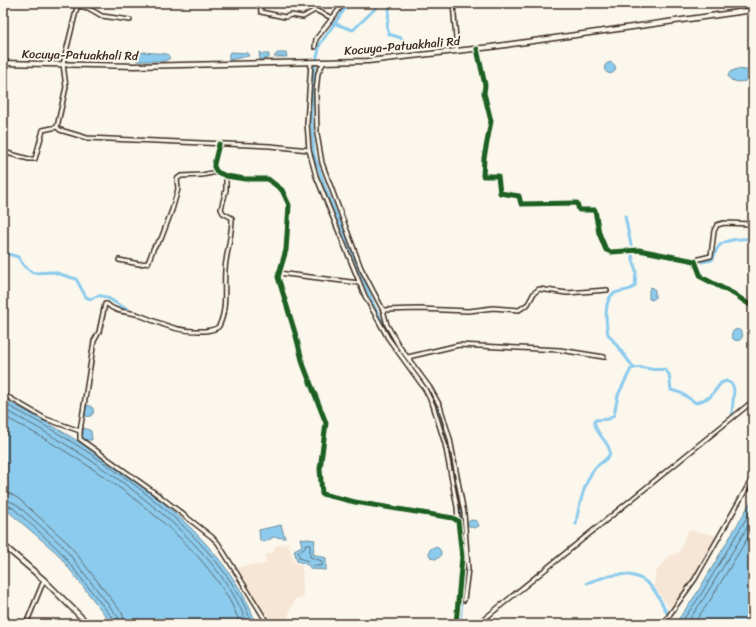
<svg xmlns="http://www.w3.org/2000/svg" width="756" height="627" font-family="Sriracha,sans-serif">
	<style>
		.built { fill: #f7e6d5 }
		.water { fill: #8ccbed; stroke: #6c8b9a }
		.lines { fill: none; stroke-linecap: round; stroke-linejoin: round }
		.shore { stroke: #5b6a71; stroke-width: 1 }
		.canal { stroke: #8ccbed; stroke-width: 3 }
		.street-casing { stroke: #3b2a1e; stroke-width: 6 }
		.secondary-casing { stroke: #3b2a1e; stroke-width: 7 }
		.street { stroke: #fbf7ec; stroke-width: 3 }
		.secondary { stroke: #fbf7ec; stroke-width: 4 }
		.cycleway-casing { stroke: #fbf7ec; stroke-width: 8 }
		.cycleway { stroke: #1b5e20; stroke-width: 5 }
		.labels { text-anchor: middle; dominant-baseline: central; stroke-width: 4; stroke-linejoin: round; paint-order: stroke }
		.street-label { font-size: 12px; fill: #3b2a1e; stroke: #fbf7ec }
	</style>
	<rect width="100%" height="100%" fill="#fbf7ec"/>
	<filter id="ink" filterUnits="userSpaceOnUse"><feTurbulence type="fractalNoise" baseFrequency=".025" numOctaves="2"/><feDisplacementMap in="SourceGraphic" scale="8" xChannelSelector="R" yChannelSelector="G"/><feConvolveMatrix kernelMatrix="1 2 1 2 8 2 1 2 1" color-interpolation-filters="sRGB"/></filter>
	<g filter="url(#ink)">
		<!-- built -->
		<g class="built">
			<path d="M688,530L715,535L716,548L700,577L691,589L673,606L669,607L654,587L655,573L668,557L679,552Z"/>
			<path d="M288,543L294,561L302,566L303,597L295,599L285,624H263L268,621V614L261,611L234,568L249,565L266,564L264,556L274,552V546Z"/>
		</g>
		<!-- water -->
		<g class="water">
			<path d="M143,52L167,54L170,58L165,61H137L138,55Z"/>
			<path d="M232,52L247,53L249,56L229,60V53Z"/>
			<path d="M259,52L262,54H269V58L260,60Z"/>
			<path d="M277,53H286L287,57H274Z"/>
			<circle cx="610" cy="68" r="5.5"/>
			<path d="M737,69L753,71V80L738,82L731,80L728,76L730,72Z"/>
			<path d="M651,287L655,290V298L652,300L649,299V290Z"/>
			<circle cx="737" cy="335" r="5.5"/>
			<path d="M3,399C90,443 224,528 256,624H112L57,553L3,507Z"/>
			<circle cx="88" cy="411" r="5.5"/>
			<path d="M84,428L91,431L92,440H85L82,437Z"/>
			<path d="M753,498V624H675L697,593Z"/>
			<path d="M471,520L477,521L479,526L474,528L469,526L467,523Z"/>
			<path d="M281,525L285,538L274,537L264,542L260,540L259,530Z"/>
			<path d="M300,538L315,540L313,554L326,558V570L311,569L308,565L297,561L294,550L302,546Z"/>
			<circle cx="435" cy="553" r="6"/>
		</g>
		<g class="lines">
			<!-- shore -->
			<g class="shore">
				<path d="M3,403C87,446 221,531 252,624"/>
				<path d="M3,409C83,450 217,535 247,624"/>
				<path d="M3,416C79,455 213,540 240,624"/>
				<path d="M3,492L11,494L19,499L68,543L122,613L126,624"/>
				<path d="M3,498L16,504L63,546L118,617L120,624"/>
				<path d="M3,503L13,508L59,550L114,620L115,624"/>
				<path d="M306,544L310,545V557L322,561V566H314L310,562L300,558L298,552L304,549Z"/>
				<path d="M680,624L700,596L753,507"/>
				<path d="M686,624L704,598L753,518"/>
				<path d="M693,624L709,602L753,529"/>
			</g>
			<!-- canal -->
			<g class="canal">
				<path d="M349,3L320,44L314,70L311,114L314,154L325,187L375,308L395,345L430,393L441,418L458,497L464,534V571L460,624"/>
				<path d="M390,3L387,27L389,34L401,38L410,47L436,44"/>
				<path d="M333,23L353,30L381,3"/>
				<path d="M625,216L631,245"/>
				<path d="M3,250L5,253L18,257L24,266L33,273L53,272L76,279L86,297L91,299C104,289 114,305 128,309"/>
				<path d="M632,255L636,272L635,286C629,292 622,290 615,293C603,298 606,323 608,334L634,368"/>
				<path d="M702,262L712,260C715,256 715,250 719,246C726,239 743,238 753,239"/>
				<path d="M576,524C578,508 585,480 595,468C600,462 609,460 610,452C609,441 592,431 595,420L609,419L614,415L618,395L631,369C642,364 651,372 664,369L669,374L671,390L681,393L696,403L710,397L721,383L726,381L732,384L734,389L732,414"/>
				<path d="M587,583C612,573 639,567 656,593C660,599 663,606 667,613"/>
			</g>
			<!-- street casing -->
			<g class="street-casing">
				<g id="street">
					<path d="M256,3L260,5L261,12L285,17L291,15L303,17L315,10L332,18"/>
					<path d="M453,3L457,51"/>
					<path d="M77,6L88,8L102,16L130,20"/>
					<path d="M315,47L316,39L344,3"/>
					<path d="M477,49L485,85L484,93L491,121L484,158L483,176H498L500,193L519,196L521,204L577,203L579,210H595L599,233L606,250L611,252L639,250L695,261L701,277L734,294L753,307"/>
					<path d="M311,62L307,123L309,150L316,176L365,296L388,338L425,389L433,405L445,444L457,507L458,521"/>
					<path d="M324,62L318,73L316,92L317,134L322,163L361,268L383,310L387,325L399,346L430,388L440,406L450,439L464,513L468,569L464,600"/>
					<path d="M57,127L60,130L87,138L270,146L309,150"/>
					<path d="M219,144L214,164V167L217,172L226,176L245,179H268L282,190L289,205L286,250L278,277L296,336L303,364L326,423L320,469L322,494L355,502L453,518L458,521L462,557L456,624"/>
					<path d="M3,152L29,159H35L43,130L57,127L66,87L63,64L78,3"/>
					<path d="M119,260L139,264L148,263L154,247L161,239L172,210L178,189L177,179L181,176L202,175L217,172"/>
					<path d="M696,262L699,259L711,256L714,231L717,225L724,223L753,224"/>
					<path d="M278,273L359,283"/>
					<path d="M383,310L419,309L469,311L493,308L519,310L528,304L534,293L539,289L567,293L607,290"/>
					<path d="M408,357L459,345L560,350L604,357"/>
					<path d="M3,394L46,419L80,431V439L162,498L212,537L218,543L268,624"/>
					<path d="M80,431L94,341L99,332L105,304H107C116,313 128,311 139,315C165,325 176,332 205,331C210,330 216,330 219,326C229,306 222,283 226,261C228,247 232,233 232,218L223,213L221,209L226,190V176"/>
					<path d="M3,616L12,624"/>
					<path d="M26,624L44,580"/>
					<path d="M478,624L753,401"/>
					<path d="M663,624L695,579L753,477"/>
				</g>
			</g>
			<!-- secondary casing -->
			<g class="secondary-casing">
				<g id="secondary">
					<path d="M3,63L135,66L368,61L491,47L753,10"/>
					<path d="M3,545L44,580L88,624"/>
				</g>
			</g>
			<!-- street -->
			<use href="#street" class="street"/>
			<!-- secondary -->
			<use href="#secondary" class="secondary"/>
			<!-- cycleway casing -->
			<g class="cycleway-casing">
				<g id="cycleway">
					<path d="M477,49L485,85L484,93L491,121L484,158L483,176H498L500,193L519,196L521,204L577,203L579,210H595L599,233L606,250L611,252L639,250L695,261L701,277L734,294L753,307"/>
					<path d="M219,144L214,164V167L217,172L226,176L245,179H268L282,190L289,205L286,250L278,277L296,336L303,364L326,423L320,469L322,494L355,502L453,518L458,521L462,557L456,624"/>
				</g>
			</g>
			<!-- cycleway -->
			<use href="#cycleway" class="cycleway"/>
		</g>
	</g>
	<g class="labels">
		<!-- street labels -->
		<g class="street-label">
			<text transform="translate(402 46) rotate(-5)">Kocuya-Patuakhali Rd</text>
			<text transform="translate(80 55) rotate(1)">Kocuya-Patuakhali Rd</text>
		</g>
	</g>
	<!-- margin -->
	<rect width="756" height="627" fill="none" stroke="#fbf7ec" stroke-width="16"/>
	<rect x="8" y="8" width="740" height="611" fill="none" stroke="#3b2a1e" stroke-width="1.5" filter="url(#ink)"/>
</svg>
